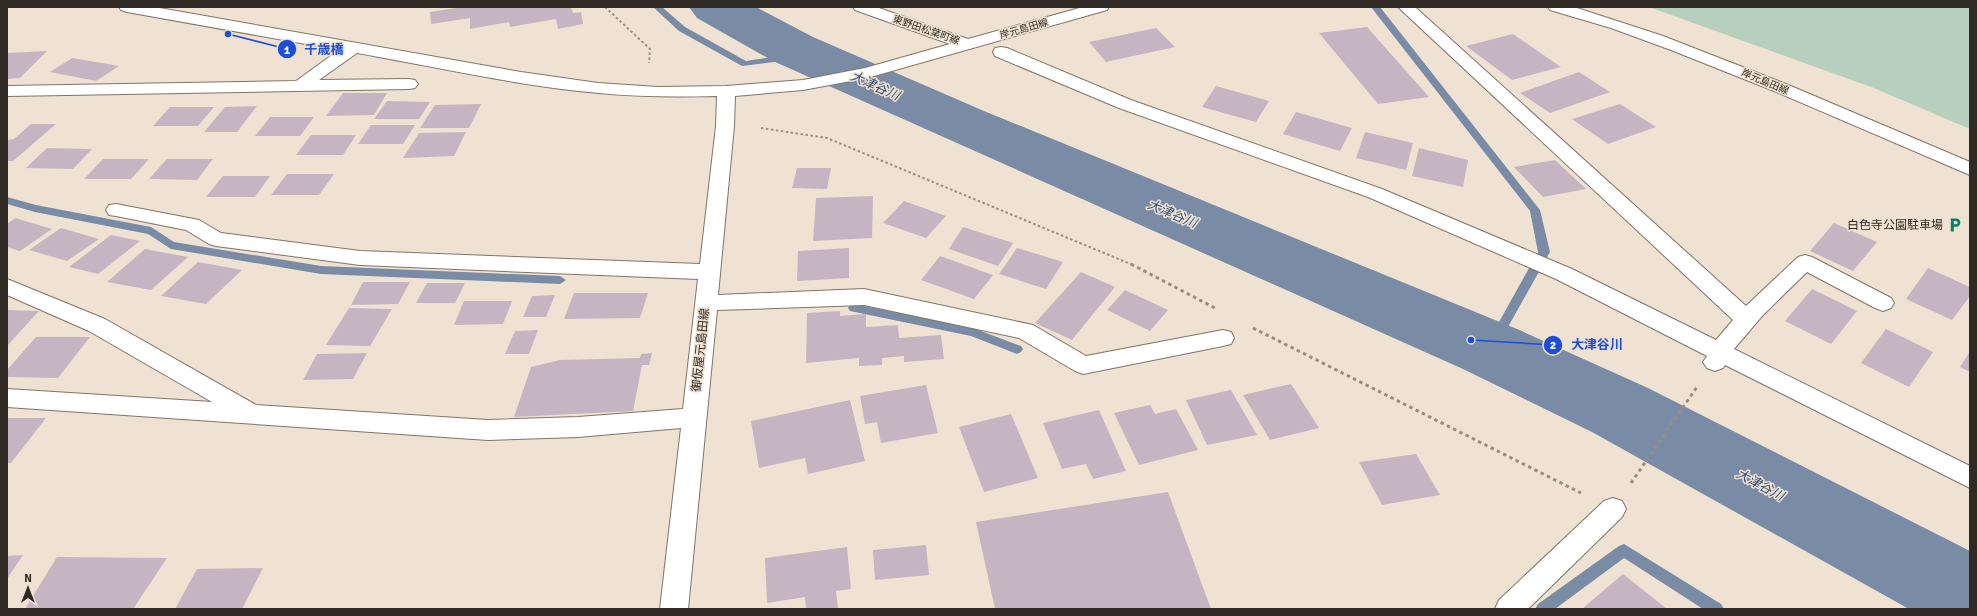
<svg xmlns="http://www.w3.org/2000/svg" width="1977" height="616" font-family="Signika,'Noto Sans JP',sans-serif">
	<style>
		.green { fill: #b7cfbd }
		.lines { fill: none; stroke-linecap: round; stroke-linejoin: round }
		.stream { fill: #7a8ba6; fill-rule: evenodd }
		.river { fill: #7a8ba6; fill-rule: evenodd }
		.building { fill: #c5b5c3 }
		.minor-casing { stroke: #807466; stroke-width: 2 }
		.path-far1 { stroke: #978e83; stroke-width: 2; stroke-dasharray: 2.5 2.5; stroke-linecap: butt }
		.path { stroke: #978e83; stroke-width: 3; stroke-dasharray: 3.5 3.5; stroke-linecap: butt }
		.minor { fill: #fff; fill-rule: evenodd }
		.labels { text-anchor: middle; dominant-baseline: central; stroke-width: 3; stroke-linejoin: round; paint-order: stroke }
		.far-street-label { font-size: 10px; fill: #2f2a24; stroke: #efe2d2 }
		.poi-label { font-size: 12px; fill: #2f2a24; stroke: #efe2d2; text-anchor: end }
		.street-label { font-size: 12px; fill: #2f2a24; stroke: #efe2d2 }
		.water-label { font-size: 13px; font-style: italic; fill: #334c75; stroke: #efe2d2 }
		.leader { fill: none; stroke: #1d4ed8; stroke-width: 1.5 }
		.callout-dot { fill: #1d4ed8; stroke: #efe2d2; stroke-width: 1.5 }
		.mark-label { font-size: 12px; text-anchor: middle; font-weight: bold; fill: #fff }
		.callout-label { font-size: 13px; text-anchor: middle; font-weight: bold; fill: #1d4ed8; stroke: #efe2d2; stroke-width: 3; stroke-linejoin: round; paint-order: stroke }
	</style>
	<rect width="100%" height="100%" fill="#efe2d2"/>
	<!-- green -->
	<path class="green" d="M1649,7H1970V129L1874,88Z"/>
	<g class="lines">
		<!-- stream -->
		<g class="stream">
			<path d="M653,7H662L685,27L746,61L806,52L811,55L806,58L742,66L679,31Z"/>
			<path d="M1371,7H1380L1540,210L1550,252L1494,352H1486L1484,349L1538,252L1530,211Z"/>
			<path d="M7,197L36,205L151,227L174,242L321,266L560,276L566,280L560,284L321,274L171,249L148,234L35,212L7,204Z"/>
			<path d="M854,304L973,328L1021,346L1023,349L1021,352L1017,354L971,336L850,311L848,308L850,305Z"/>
			<path d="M1624,544L1721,604L1724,609H1703L1624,558L1555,609H1535L1538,604L1619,546Z"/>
		</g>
		<!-- river -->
		<path class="river" d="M689,7H756L813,37L984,111L1517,329L1648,388L1970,551V609H1909L1592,432L1463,369L773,61L697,18Z"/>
	</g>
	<!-- building -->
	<g class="building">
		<path d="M463,7H571L573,13L581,12L583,24L558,29L556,19L510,27L509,22L470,29V18L431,24L430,12Z"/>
		<path d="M1367,27L1429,97L1378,104L1319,33Z"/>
		<path d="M1156,28L1175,47L1106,62L1089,42Z"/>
		<path d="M1513,34L1561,67L1512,80L1466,46Z"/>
		<path d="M47,51L20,78L7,79V53Z"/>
		<path d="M72,58L119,66L96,81L50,72Z"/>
		<path d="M1579,72L1610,92L1550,113L1520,93Z"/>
		<path d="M1216,86L1269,101L1256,122L1202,107Z"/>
		<path d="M343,93H387L374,115L326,116Z"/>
		<path d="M387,101L430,102L419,119H374Z"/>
		<path d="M481,104L469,128H420L435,105Z"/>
		<path d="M1620,104L1656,127L1608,144L1572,119Z"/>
		<path d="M257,106L237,132H204L225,107Z"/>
		<path d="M170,107H214L198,126H153Z"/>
		<path d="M1296,112L1352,128L1340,151L1283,134Z"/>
		<path d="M270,117H314L300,136H255Z"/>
		<path d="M31,124H56L13,161H7V140L14,139Z"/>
		<path d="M371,125H415L403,144H358Z"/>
		<path d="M466,132L454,156L403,158L419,133Z"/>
		<path d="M1365,132L1413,143L1406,170L1356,158Z"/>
		<path d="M311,135H356L343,155H296Z"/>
		<path d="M47,148L92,149L73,169L26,168Z"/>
		<path d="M1419,148L1468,160L1463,187L1412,176Z"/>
		<path d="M103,159H149L131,179H84Z"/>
		<path d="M167,159H213L197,180L149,179Z"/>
		<path d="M1555,160L1586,189L1543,197L1514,167Z"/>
		<path d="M797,168H831L827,189L792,188Z"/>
		<path d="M287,174H334L319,195H271Z"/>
		<path d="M223,176H270L255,197H206Z"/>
		<path d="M873,196L872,238L813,241L816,198Z"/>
		<path d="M904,201L946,216L926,238L883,223Z"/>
		<path d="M15,218L52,229L20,251L7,247V224Z"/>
		<path d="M1834,223L1877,242L1853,271L1810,251Z"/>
		<path d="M963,227L1013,243L998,266L949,249Z"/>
		<path d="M61,228L99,239L67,261L29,250Z"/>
		<path d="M111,235L140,241L98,274L69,267Z"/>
		<path d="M849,248V278L797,281L798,251Z"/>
		<path d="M1017,248L1063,262L1046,289L999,274Z"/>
		<path d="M145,249L188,257L151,290L107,282Z"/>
		<path d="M940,256L993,275L974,299L921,280Z"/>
		<path d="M198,262L242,270L206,304L161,296Z"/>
		<path d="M1928,268L1970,287V296L1952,320L1906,299Z"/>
		<path d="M1081,272L1115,287L1072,340L1035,323Z"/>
		<path d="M363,282H410L398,304L351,305Z"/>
		<path d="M427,283H465L455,303H416Z"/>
		<path d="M1812,289L1857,311L1831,344L1785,321Z"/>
		<path d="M1125,290L1168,310L1150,331L1107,310Z"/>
		<path d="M574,293H648L640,318L564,319Z"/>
		<path d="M555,295L546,317H523L532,296Z"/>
		<path d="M464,301H512L503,324L454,325Z"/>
		<path d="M349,308L392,309L370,346L326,345Z"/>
		<path d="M7,310L39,311L7,346Z"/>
		<path d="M840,311V316L866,314V327L898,325L899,338L941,335L944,359L904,362V356L882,358V365L859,366V358L806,363L807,313Z"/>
		<path d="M1886,329L1933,352L1909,387L1861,363Z"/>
		<path d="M538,330L529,354H505L515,331Z"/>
		<path d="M36,337H90L58,378L7,377V370Z"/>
		<path d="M1970,351V372L1960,367Z"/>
		<path d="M367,353L353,379L303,380L317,354Z"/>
		<path d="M652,353L649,365H642L633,411L514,417L531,367L560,360L640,358L641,354Z"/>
		<path d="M1291,384L1319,428L1270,440L1243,395Z"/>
		<path d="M926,385L938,433L881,443L877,422L865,424L860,396Z"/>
		<path d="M1231,390L1257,435L1207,445L1186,400Z"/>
		<path d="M850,400L865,461L808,474L805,458L759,468L751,421Z"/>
		<path d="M1150,405L1155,414L1176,409L1198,450L1139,465L1114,413Z"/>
		<path d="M1099,410L1126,471L1093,479L1086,464L1062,469L1043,423Z"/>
		<path d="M1011,414L1038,478L984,492L959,427Z"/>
		<path d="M7,418H46L11,463H7Z"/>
		<path d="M1416,454L1440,495L1382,505L1359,462Z"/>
		<path d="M1168,492L1211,609H995L976,522Z"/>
		<path d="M926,545L929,575L875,580L873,550Z"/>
		<path d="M847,547L851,589L836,591L838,609H806L805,597L767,603L765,558Z"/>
		<path d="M23,555L7,579V556Z"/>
		<path d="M57,557L167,558L133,609H25Z"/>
		<path d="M263,568L242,609H175L197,569Z"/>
		<path d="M1623,574L1667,609H1582Z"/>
	</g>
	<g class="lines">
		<!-- minor casing -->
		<g class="minor-casing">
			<g id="minor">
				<path d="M119,7H154L521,72L598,83L658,87L726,86L803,80L865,68L950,44L855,10L853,7H876L968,39L1083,7H1109L1107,10L867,78L803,90L735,96L734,126L718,295L864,289L1033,325L1086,356L1223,330L1231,332L1234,338L1231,344L1223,346L1083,374L1075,371L1019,338L864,305L717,310L688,609H660L681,428L578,437L488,440L7,407V389L212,402L89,331L7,295V279L105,319L256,405L488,420L578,417L683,409L698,279L360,265L216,246L209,244L186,230L116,216L109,215L106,210L109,205L116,204L199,220L221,233L360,251L700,264L716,126L717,96C677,97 638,97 599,93C518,86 437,67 357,53L319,80L409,79L415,80L418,84L415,88L409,89L7,96V86L296,81L339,50L127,12L121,10Z"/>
				<path d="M1398,7H1415L1746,306L1798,257L1805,255L1812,257L1891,298L1894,303L1891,308L1883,311L1875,308L1807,272L1763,315L1734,349L1970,466V488L1725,365L1723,368L1715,371L1707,368L1703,362L1707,356L1556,279L1368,197L1119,108L995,56L993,52L995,48L1001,47L1007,48L1131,100L1382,189L1572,269L1716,340L1733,320Z"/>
				<path d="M1548,7H1574L1663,36L1786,84L1970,162V175L1774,91L1671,50L1611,28L1550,10Z"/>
				<path d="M1613,498L1622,501L1626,509L1622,517L1528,609H1495L1499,600L1604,501Z"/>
			</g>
		</g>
		<!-- path-far1 -->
		<g class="path-far1">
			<path d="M605,7L650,49L649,63"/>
			<path d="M761,128L827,138L1133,265"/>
		</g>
		<!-- path -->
		<g class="path">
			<path d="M1131,264L1215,308"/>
			<path d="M1253,328L1581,493"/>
			<path d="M1631,483L1697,387"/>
		</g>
		<!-- minor -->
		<use href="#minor" class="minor"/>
	</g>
	<!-- icons -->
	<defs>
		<g id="parking-bare" transform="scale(1.2)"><path d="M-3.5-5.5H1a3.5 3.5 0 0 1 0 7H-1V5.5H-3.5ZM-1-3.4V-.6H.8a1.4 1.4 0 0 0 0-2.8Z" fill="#008263" stroke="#efe2d2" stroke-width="2.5" paint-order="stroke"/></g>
	</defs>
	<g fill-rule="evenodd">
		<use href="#parking-bare" x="1955" y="225"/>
	</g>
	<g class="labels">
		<!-- far-street labels -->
		<g class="far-street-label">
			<text transform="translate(1024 29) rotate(-16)">岸元島田線</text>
			<text transform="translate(926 30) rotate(19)">東野田松葉町線</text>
			<text transform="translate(1765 82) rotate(23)">岸元島田線</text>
		</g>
		<!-- poi labels -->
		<g class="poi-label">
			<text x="1943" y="225">白色寺公園駐車場</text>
		</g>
		<!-- street labels -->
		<g class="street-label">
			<text transform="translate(701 350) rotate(-84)">御仮屋元島田線</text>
		</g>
		<!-- water labels -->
		<g class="water-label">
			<text transform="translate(875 86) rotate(24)">大津谷川</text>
			<text transform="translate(1172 214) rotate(23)">大津谷川</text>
			<text transform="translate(1760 485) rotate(28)">大津谷川</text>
		</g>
	</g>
	<!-- callouts -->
	<path class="leader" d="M228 34L287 49M1471 340L1553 345"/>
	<g class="callout-dot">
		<circle cx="228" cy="34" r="4"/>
		<circle cx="1471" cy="340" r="4"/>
		<circle cx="287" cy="49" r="10"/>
		<circle cx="1553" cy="345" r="10"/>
	</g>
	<g class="mark-label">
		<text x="287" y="54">1</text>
		<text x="1553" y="349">2</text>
	</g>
	<g class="callout-label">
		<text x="324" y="54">千歳橋</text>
		<text x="1597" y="349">大津谷川</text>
	</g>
	<!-- border -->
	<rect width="1977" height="616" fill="none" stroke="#2f2a24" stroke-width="16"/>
	<!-- north arrow -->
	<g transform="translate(28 588)" stroke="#efe2d2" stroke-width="3" paint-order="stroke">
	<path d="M0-3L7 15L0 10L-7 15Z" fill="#2f2a24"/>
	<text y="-6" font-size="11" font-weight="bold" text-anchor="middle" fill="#2f2a24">N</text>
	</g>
</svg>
